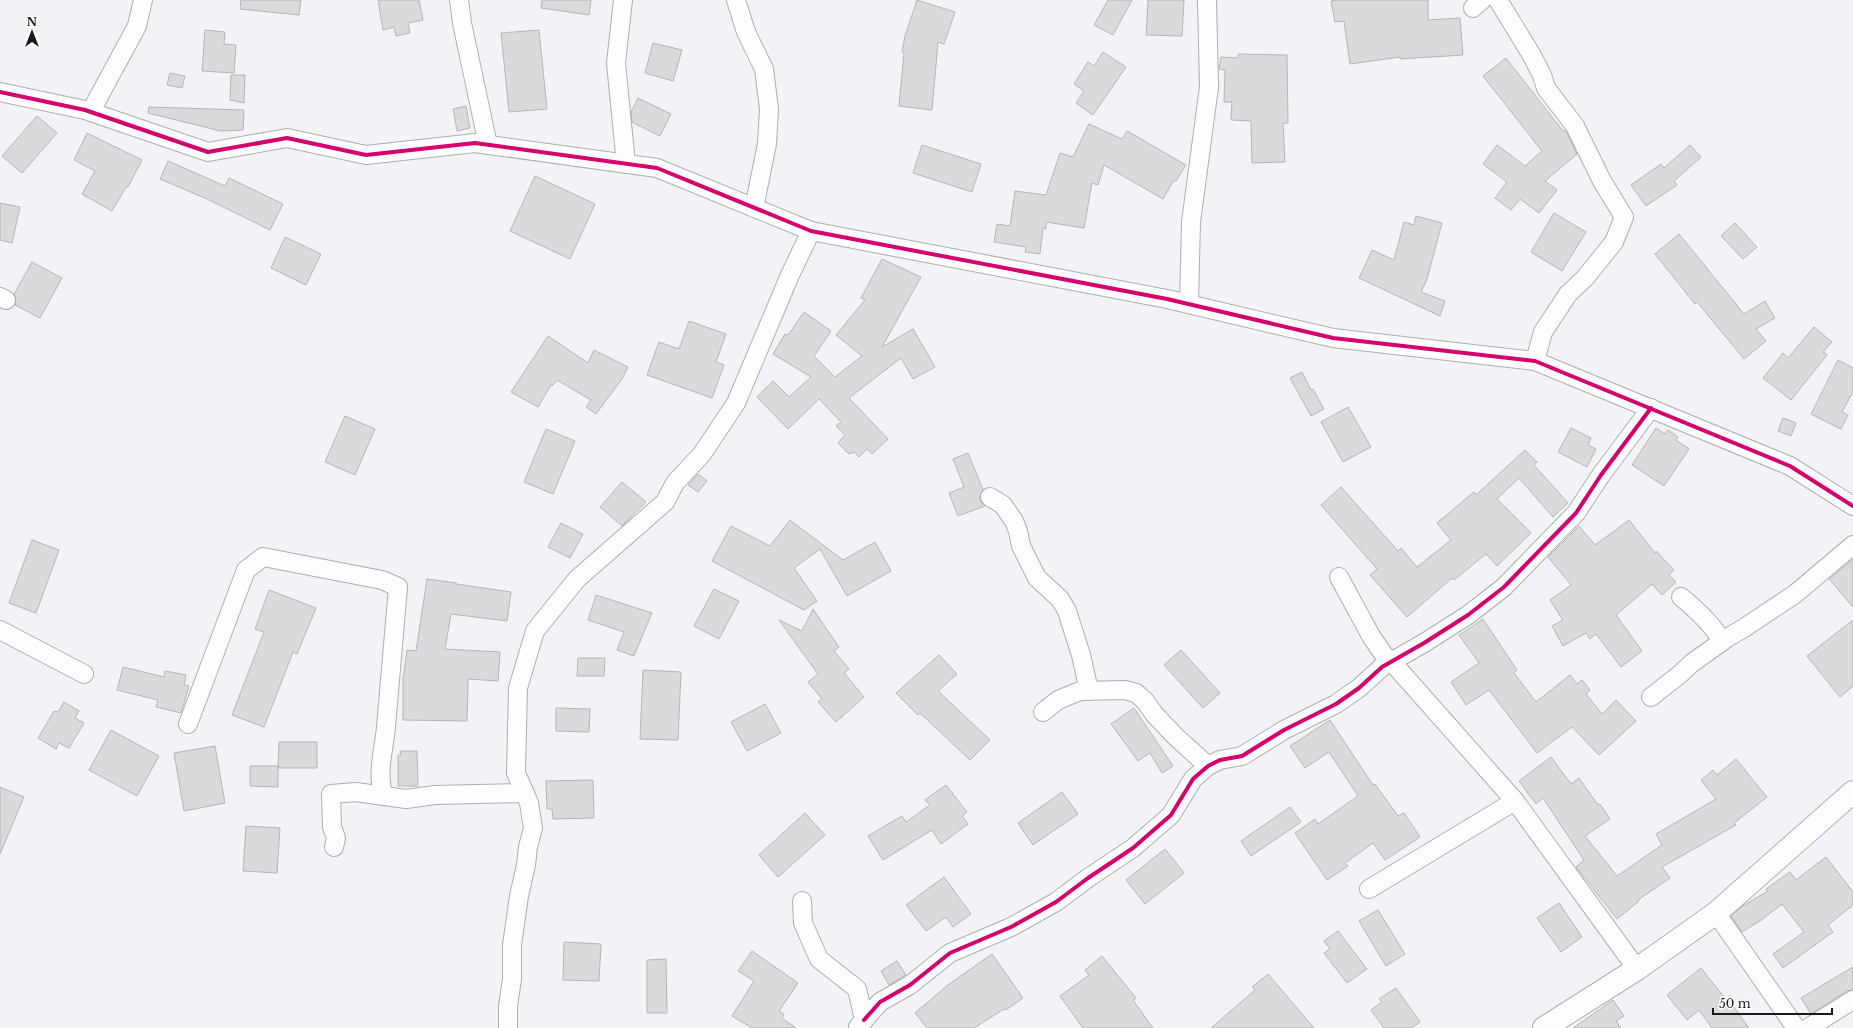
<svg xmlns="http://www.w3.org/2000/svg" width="1853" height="1028" font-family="'Libre Baskerville',serif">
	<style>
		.building { fill: #d8dadb; stroke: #b4b6b8 }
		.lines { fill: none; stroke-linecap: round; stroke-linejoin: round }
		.minor-casing { stroke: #acaeb0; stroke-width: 20 }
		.tertiary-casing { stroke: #acaeb0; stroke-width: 24 }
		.minor { stroke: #fdfdfe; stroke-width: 18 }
		.tertiary { stroke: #fdfdfe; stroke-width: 22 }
		.cycleway-casing { stroke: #fff; stroke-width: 6 }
		.cycleway { stroke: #d6006c; stroke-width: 4 }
	</style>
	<rect width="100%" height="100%" fill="#f1f3f6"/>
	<!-- building -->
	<g class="building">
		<path d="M241,0H301L299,15L240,9Z"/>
		<path d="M378,0H419L423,20L408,23L410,33L396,36L394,27L383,30Z"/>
		<path d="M542,0H591L589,15L541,8Z"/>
		<path d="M917,0L955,12L944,44L938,42L932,110L899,106L904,53L902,52L905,36Z"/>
		<path d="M1108,0H1132L1113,35L1094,25Z"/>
		<path d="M1148,0H1184L1182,36L1146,35Z"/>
		<path d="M1337,0H1428V20L1460,18L1463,55L1400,59V57L1350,64L1344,21L1335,22L1331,1Z"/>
		<path d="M205,30L225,32L224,44L236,45L234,73L202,71Z"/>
		<path d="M539,30L547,109L509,112L501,33Z"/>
		<path d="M653,43L682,50L673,81L645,73Z"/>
		<path d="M1103,52L1126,67L1093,115L1076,103L1084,91L1074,84L1088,62L1094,66Z"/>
		<path d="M1238,54L1287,55L1288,123H1283L1285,162L1252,163L1251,121L1231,120L1232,102H1224L1225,70L1219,69L1221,57L1238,58Z"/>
		<path d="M1506,58L1563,131L1564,130L1567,133L1577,154L1545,181L1557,190L1539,213L1520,199L1511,210L1495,198L1507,182L1483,164L1497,145L1525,166L1542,151L1483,76Z"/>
		<path d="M170,73L185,76L182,88L167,85Z"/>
		<path d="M231,75H245L244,103L230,100Z"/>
		<path d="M638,98L671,114L660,136L632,122L631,112Z"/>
		<path d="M466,106L470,128L457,131L453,109Z"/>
		<path d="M149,107L244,110L243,130L221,131L148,113Z"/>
		<path d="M37,116L57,133L22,173L2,156Z"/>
		<path d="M1089,124L1122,139L1127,131L1186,165L1176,181L1174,180L1163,199L1104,165L1098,185L1092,183L1084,228L1046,222V229L1043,228L1040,254L1025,252L1026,247L994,242L997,224L1010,226L1015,191L1046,195L1060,153L1073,157Z"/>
		<path d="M87,133L142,160L128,187H126L112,211L82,194L95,171L74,160Z"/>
		<path d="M922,145L981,164L972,192L913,173Z"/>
		<path d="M1690,145L1701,157L1674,181L1677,185L1646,206L1631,185L1661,164L1664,168Z"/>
		<path d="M168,161L225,186L229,178L283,204L270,230L207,199L160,179Z"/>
		<path d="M535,176L595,204L570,259L510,231Z"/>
		<path d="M0,203L20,207L12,243L0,240Z"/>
		<path d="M1554,213L1586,232L1562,271L1531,252Z"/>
		<path d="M1416,216L1442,223L1427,279L1421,292L1445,301L1440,316L1359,278L1372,250L1394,260L1404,222L1414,225Z"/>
		<path d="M1735,223L1757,247L1743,259L1721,236Z"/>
		<path d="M1679,234L1744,314L1765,301L1775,318L1756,329L1766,341L1744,359L1697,302L1695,304L1655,254Z"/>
		<path d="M285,237L321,254L306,285L271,268Z"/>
		<path d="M882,259L921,277L882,347L913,329L935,367L913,379L901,358L849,398L888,439L872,454L867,449L859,457L854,452L849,454L838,443L845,435L836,426L841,422L819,399L788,429L757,397L773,381L789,397L811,377L773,354L785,334L788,335L804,312L831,331L814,356L835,377L862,356L836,335L865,300L861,298Z"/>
		<path d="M32,262L62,278L40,318L15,305L16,299L14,294Z"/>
		<path d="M689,321L726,334L716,362L724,365L712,398L647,375L659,342L679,349Z"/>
		<path d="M1814,327L1832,342L1823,352L1827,355L1791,400L1763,378L1783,353L1788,358Z"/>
		<path d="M548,336L588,363L594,350L628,367L622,379L596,414L586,407L591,400L557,380L552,386L551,385L538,407L511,392Z"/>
		<path d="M1838,360L1853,368V392L1842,412L1848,415L1841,429L1811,414Z"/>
		<path d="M1302,372L1311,390L1313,389L1324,409L1311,416L1290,378Z"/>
		<path d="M1348,407L1371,447L1343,462L1321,422Z"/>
		<path d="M345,416L375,429L355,475L325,462Z"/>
		<path d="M1783,418L1796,423L1791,436L1778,431Z"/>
		<path d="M1571,428L1591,438L1588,445L1596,449L1587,467L1558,452Z"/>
		<path d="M1656,428L1665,434L1668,430L1678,437L1676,440L1689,449L1664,486L1632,465Z"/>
		<path d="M546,429L575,441L553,494L524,482Z"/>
		<path d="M1525,450L1537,462L1534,465L1568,503L1553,517L1519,478L1497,499L1531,533L1497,566L1486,554L1454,580L1452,578L1407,617L1370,575L1377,569L1321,505L1341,487L1398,551L1401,548L1417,567L1451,540L1437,523L1474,492L1476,495Z"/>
		<path d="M968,453L983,490L980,497L981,502L985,506L958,516L949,493L964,487L953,459Z"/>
		<path d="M698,474L707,481L698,492L688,485Z"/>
		<path d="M622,482L646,502L622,526L600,507Z"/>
		<path d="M790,520L843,560L875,542L891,571L847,596L820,549L794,568L817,601L804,610L712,561L731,526L770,546Z"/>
		<path d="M1629,520L1655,553L1656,551L1674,570L1669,575L1676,582L1662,595L1652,584L1616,615L1642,651L1621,667L1596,634L1590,639L1586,633L1563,646L1552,626L1563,620L1550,600L1571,585L1548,557L1579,526L1595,545Z"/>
		<path d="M561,523L583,534L570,558L548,547Z"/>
		<path d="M32,540L59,550L36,613L9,603Z"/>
		<path d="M1853,559V607L1829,579Z"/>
		<path d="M427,579L456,583V584L511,592L507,621L451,614L445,649L500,652L498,681L468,679L467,721L403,720V679L407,650L416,651Z"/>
		<path d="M714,589L739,601L719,639L694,626Z"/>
		<path d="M269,590L316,608L297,654L293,652L264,727L232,715L264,632L255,629Z"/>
		<path d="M596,595L652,613L634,656L617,650L624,632L588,620Z"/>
		<path d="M813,609L839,647L834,651L849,669L844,673L864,697L836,722L818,702L822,699L808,682L818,674L779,620L802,631Z"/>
		<path d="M1483,619L1517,670L1514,673L1536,702L1570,675L1577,684L1582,680L1590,690L1586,694L1602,714L1616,700L1636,721L1599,755L1572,727L1537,753L1489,690L1466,705L1451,682L1479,663L1459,635Z"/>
		<path d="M1853,620V686L1840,697L1807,656Z"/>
		<path d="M1181,650L1220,693L1203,708L1164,665Z"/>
		<path d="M939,655L957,674L938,691L990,740L970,760L920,713L918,715L896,693Z"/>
		<path d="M578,658H605L604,676H577Z"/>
		<path d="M123,667L164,677L165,671L186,675L184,685L189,686L181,713L156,707L158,700L117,690Z"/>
		<path d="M643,670L681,672L678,740L640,739Z"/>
		<path d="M64,702L79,711L75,718L84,723L69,748L59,743L56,749L38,738L54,711L58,712Z"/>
		<path d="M765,704L781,733L747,751L731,722Z"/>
		<path d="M556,708L590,709L589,732L556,731Z"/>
		<path d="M1134,708L1173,766L1162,773L1150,753L1138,761L1111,724Z"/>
		<path d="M1330,720L1373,785L1375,784L1398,816L1404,813L1420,837L1385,860L1373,843L1345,863L1348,866L1327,880L1295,833L1315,819L1318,824L1358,796L1329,752L1305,768L1290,746Z"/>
		<path d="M111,730L159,756L137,796L89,770Z"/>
		<path d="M279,742H317V768H278Z"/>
		<path d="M215,746L225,803L184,811L174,753Z"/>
		<path d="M400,751H417L418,786H398V755H401Z"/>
		<path d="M1551,757L1571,784L1579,778L1598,805L1600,804L1610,819L1585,836L1617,876L1662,845L1656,834L1716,799L1701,780L1713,770L1717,775L1736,759L1767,797L1734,823L1736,825L1662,867L1670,878L1638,900L1639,901L1617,919L1576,867L1584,860L1543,798L1536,804L1519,781Z"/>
		<path d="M250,766H278V787L250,786Z"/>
		<path d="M593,780L594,818L553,819L552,809H547L546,781Z"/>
		<path d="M946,785L967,812L962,816L968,824L941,844L932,830L883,860L868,836L902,816L906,822L930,805L925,800Z"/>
		<path d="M0,787L24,797L0,854Z"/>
		<path d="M1062,792L1078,814L1033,845L1018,823Z"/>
		<path d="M1290,807L1301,822L1251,856L1241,841Z"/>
		<path d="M805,813L825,835L778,877L759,855Z"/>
		<path d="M246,826L280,828L277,873L243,871Z"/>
		<path d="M1165,849L1184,873L1145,904L1126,880Z"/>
		<path d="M1826,857L1853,892V905L1828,925L1833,932L1783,968L1773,954L1804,932L1782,904L1760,921L1742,932L1731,916L1741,907L1768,891L1766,889L1790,872L1796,880Z"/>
		<path d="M944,877L971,914L953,927L946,917L926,931L906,905Z"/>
		<path d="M1559,903L1582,937L1561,952L1537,918Z"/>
		<path d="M1378,910L1405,954L1386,966L1359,921Z"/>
		<path d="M1338,931L1367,969L1347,983L1324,953L1330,949L1324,941Z"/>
		<path d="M564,942L601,944L599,981L563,980Z"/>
		<path d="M752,951L798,983L779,1011L784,1014L782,1018L796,1028H752L732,1016L754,981L738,971Z"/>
		<path d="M992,954L1023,998L1006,1010L1004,1009L974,1028H927L915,1013L948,985Z"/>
		<path d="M1102,956L1136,998L1133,1000L1153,1028H1083L1060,996L1089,975L1085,970Z"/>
		<path d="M666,959L667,1013H647V960Z"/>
		<path d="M897,961L906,975L889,985L881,971Z"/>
		<path d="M1853,967V990L1847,991L1811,1014L1801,998Z"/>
		<path d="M1701,968L1728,1002L1730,1001L1749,1028H1712L1699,1010L1687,1020L1667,995Z"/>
		<path d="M1268,974L1314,1028H1211L1255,990L1252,987Z"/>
		<path d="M1396,988L1420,1022L1412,1028H1384L1371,1010L1382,1002L1379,999Z"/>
		<path d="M1613,1000L1624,1016L1616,1021L1621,1028H1573Z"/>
	</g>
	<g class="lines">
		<!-- minor casing -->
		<g class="minor-casing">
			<g id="minor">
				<path d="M459,0L462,23L488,145"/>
				<path d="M623,0L616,63L626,164"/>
				<path d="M736,0L746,32L764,69L769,109L767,144L754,208"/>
				<path d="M1498,0L1531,54L1542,75L1546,88L1575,126L1602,181L1624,217L1614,242L1585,278L1568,294L1543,332L1535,361"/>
				<path d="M1473,8L1482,0"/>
				<path d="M0,92L85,110L208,152L287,138L366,155L475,143L657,168L811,231L1167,299L1333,338L1535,361L1790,466L1853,506"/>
				<path d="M91,111L137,26L143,0"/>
				<path d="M0,297L6,300"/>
				<path d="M1189,304L1191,222L1209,87L1207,0"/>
				<path d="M990,497L1003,505L1014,521L1018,531L1021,546L1037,578L1060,599L1067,611L1081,655L1089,691"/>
				<path d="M1339,577L1371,636L1386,658L1391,661L1515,801"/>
				<path d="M1681,597C1697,610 1712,624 1722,641"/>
				<path d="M0,630L84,674"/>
				<path d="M1651,697L1679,675L1692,663L1727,638L1744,628L1795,594L1853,545"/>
				<path d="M1043,712L1058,700L1080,691L1125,690L1136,693L1145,701L1155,715L1176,737L1208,766"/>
				<path d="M188,724L246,570L263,557L382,580L398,587C394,634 390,681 386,727C384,750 376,774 384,796L406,799L435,795L525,793"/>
				<path d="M334,847L336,838L332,827L331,794L356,792L384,796"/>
				<path d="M1369,889L1515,801L1637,969"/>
				<path d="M802,901L803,923L819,959L857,989L864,1020L858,1027"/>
				<path d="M1716,913L1796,1028"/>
				<path d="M864,1020L880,1002L910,985L950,953L1011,927L1056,902L1088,878L1133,848L1171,815L1193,779L1208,766L1220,760L1242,756L1284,730L1336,704L1359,688L1382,667L1424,643L1468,615L1504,587L1576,513L1601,475L1651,408"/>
				<path d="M508,1028V1006L512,979V945L519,896L526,865L528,847L533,828L529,803L516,773L518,688L535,631L577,579L665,502L675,483L702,454L736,403L790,275L811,231"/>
				<path d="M1808,1028L1853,1000"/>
			</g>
		</g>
		<!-- tertiary casing -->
		<g class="tertiary-casing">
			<path id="tertiary" d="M1544,1028L1637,969L1716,913L1853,792"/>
		</g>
		<!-- minor -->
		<use href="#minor" class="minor"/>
		<!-- tertiary -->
		<use href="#tertiary" class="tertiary"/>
		<!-- cycleway casing -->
		<g class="cycleway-casing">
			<g id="cycleway">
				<path d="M0,92L85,110L208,152L287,138L366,155L475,143L657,168L811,231L1167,299L1333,338L1535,361L1790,466L1853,506"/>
				<path d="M864,1020L880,1002L910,985L950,953L1011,927L1056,902L1088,878L1133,848L1171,815L1193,779L1208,766L1220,760L1242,756L1284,730L1336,704L1359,688L1382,667L1424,643L1468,615L1504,587L1576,513L1601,475L1651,408"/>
			</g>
		</g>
		<!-- cycleway -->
		<use href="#cycleway" class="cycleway"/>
	</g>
	<!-- north arrow -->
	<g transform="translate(32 32)" stroke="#ffffff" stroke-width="3" paint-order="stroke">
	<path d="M0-3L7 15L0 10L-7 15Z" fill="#18191a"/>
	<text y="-6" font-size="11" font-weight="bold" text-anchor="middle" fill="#18191a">N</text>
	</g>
	<!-- scale -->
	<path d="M1713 1008v6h119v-6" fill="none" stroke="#18191a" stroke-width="2"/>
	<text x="1719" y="1008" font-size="12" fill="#18191a" stroke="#ffffff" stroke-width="3" paint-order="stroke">50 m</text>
</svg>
